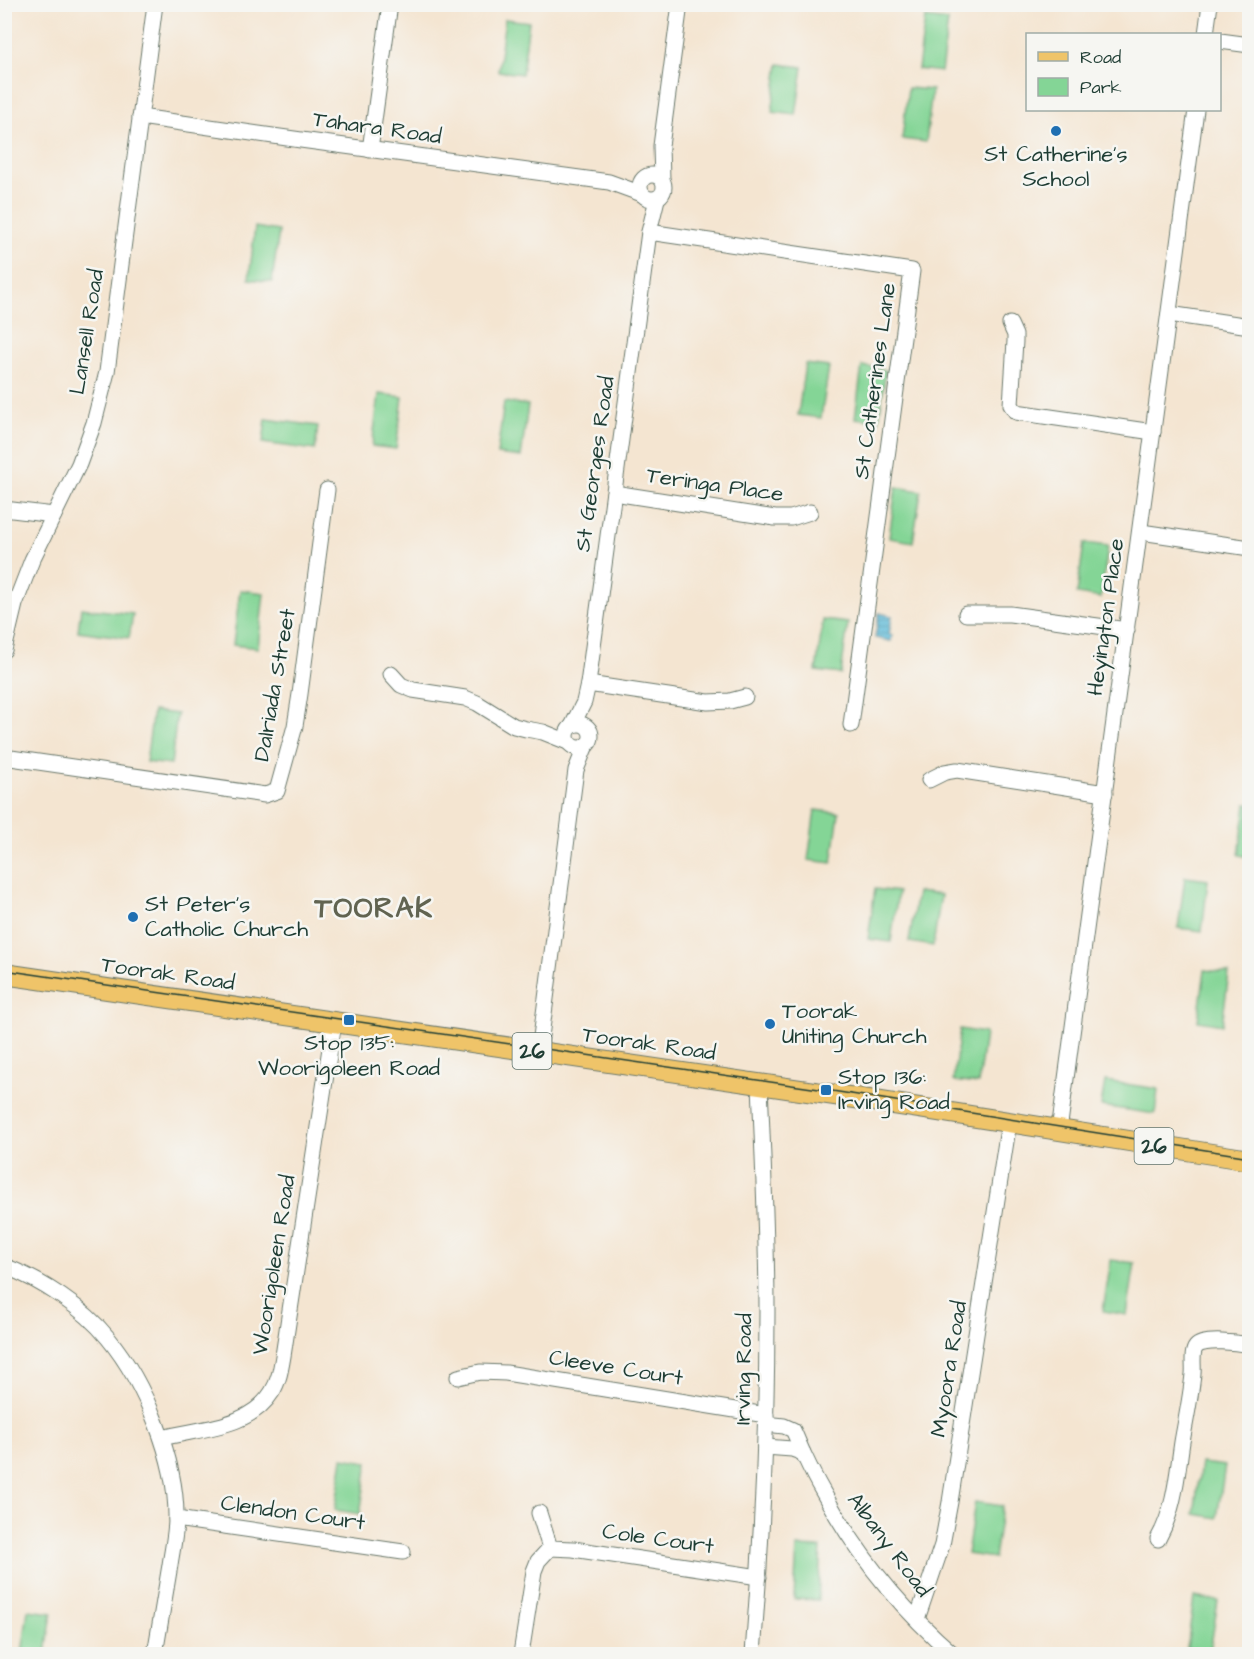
<svg xmlns="http://www.w3.org/2000/svg" width="1254" height="1659" font-family="'Architects Daughter',sans-serif">
	<style>
		.green { fill: #84d596; stroke: #528965; stroke-width: 1.5 }
		.water { fill: url(#water-rules); stroke: #3e7c87; stroke-width: 1.5 }
		.lines { fill: none; stroke-linecap: round; stroke-linejoin: round }
		.minor-casing { stroke: #6a786b; stroke-width: 17 }
		.major-casing { stroke: #6a786b; stroke-width: 22 }
		.minor { stroke: #fff; stroke-width: 15 }
		.major { stroke: #efc469; stroke-width: 20 }
		.tram { stroke: #1f3d34; stroke-width: 1.5 }
		.poi-dot { fill: #1f6fb2; stroke: #f6f6f2; stroke-width: 2 }
		.labels { text-anchor: middle; dominant-baseline: central; stroke-width: 5; stroke-linejoin: round; paint-order: stroke }
		.shield { fill: #f6f6f2; stroke: #60746d; stroke-width: 1.5 }
		.shield-label { font-size: 21px; font-weight: bold; fill: #1f3d34 }
		.street-label { font-size: 22px; fill: #1f3d34; stroke: #f6f6f2 }
		.poi-label { font-size: 22px; fill: #1f3d34; stroke: #f6f6f2; text-anchor: start }
		.district-label { font-size: 28px; font-weight: bold; letter-spacing: 1.5px; fill: #616451; stroke: #f6f6f2 }
	</style>
	<defs>
		<pattern id="water-rules" width="6" height="5" patternUnits="userSpaceOnUse" patternTransform="scale(1.5)"><rect width="6" height="5" fill="#5cbbda"/><path d="M0 2.5h6" fill="none" stroke="#4b99b2"/></pattern>
	</defs>
	<rect width="100%" height="100%" fill="#f6f6f2"/>
	<filter id="ink" filterUnits="userSpaceOnUse"><feTurbulence type="fractalNoise" baseFrequency=".0167" numOctaves="2"/><feDisplacementMap in="SourceGraphic" scale="12" xChannelSelector="R" yChannelSelector="G"/><feConvolveMatrix kernelMatrix="1 2 1 2 8 2 1 2 1" color-interpolation-filters="sRGB"/></filter>
	<filter id="wash" filterUnits="userSpaceOnUse"><feTurbulence type="fractalNoise" baseFrequency=".008" numOctaves="4" result="noise"/><feDisplacementMap in="SourceGraphic" scale="24" xChannelSelector="R" yChannelSelector="G"/><feGaussianBlur stdDeviation="1.35" result="paint"/><feColorMatrix in="noise" values="0 0 0 0 0 0 0 0 0 0 0 0 0 0 0 0 0 1.4 0 .05"/><feComposite in="paint" operator="in"/></filter>
	<g filter="url(#wash)">
		<rect width="100%" height="100%" fill="#f4e5d1"/>
		<!-- green -->
		<g class="green">
			<path d="M925,18L948,21L941,72L918,69Z"/>
			<path d="M505,19L529,22L522,74L498,71Z"/>
			<path d="M779,64L803,67L796,115L772,112Z"/>
			<path d="M908,88L932,90L926,142L902,139Z"/>
			<path d="M255,227L279,231L272,282L249,279Z"/>
			<path d="M805,364L829,367L821,418L798,415Z"/>
			<path d="M862,366L886,370L879,421L855,418Z"/>
			<path d="M379,394L403,397L396,449L372,446Z"/>
			<path d="M504,402L528,405L521,457L497,454Z"/>
			<path d="M266,419L318,426L315,450L263,443Z"/>
			<path d="M896,487L921,491L913,542L889,538Z"/>
			<path d="M1084,543L1108,546L1101,598L1077,594Z"/>
			<path d="M240,590L264,593L258,648L233,645Z"/>
			<path d="M81,608L133,614L129,638L78,631Z"/>
			<path d="M823,620L848,623L841,674L816,671Z"/>
			<path d="M153,711L177,714L171,765L146,762Z"/>
			<path d="M1246,804H1249V857L1239,855Z"/>
			<path d="M815,810L839,813L832,863L808,860Z"/>
			<path d="M1185,877L1208,880L1202,931L1178,928Z"/>
			<path d="M875,889L898,892L891,942L868,939Z"/>
			<path d="M917,892L941,895L933,946L909,942Z"/>
			<path d="M1205,970L1229,973L1222,1025L1198,1021Z"/>
			<path d="M960,1029L985,1033L978,1084L953,1081Z"/>
			<path d="M1105,1081L1158,1089L1155,1114L1101,1106Z"/>
			<path d="M1111,1260L1135,1263L1127,1315L1103,1311Z"/>
			<path d="M343,1458L368,1462L360,1514L335,1510Z"/>
			<path d="M1201,1463L1225,1466L1217,1518L1194,1514Z"/>
			<path d="M975,1502L1002,1506L994,1558L967,1554Z"/>
			<path d="M797,1547L821,1548L818,1600L794,1599Z"/>
			<path d="M1194,1597L1218,1601L1210,1652L1187,1648Z"/>
			<path d="M28,1610L52,1613L46,1654H22Z"/>
		</g>
		<!-- water -->
		<path class="water" d="M879,613L892,616L889,634L892,635L891,641L875,638Z"/>
	</g>
	<g filter="url(#ink)">
		<g class="lines">
			<!-- minor casing -->
			<g class="minor-casing">
				<g id="minor">
					<path d="M1206,34L1210,4"/>
					<path d="M1220,41L1250,45"/>
					<path d="M140,117L301,140L609,182L642,194"/>
					<path d="M370,150L390,4"/>
					<circle cx="652" cy="187" r="12"/>
					<path d="M662,180L661,146L680,4"/>
					<path d="M649,232L912,271L851,725"/>
					<path d="M1169,314L1250,326"/>
					<path d="M1010,324L1015,335V341L1011,405L1016,412L1153,432"/>
					<path d="M614,493L775,518H791L810,512"/>
					<path d="M4,509L54,515"/>
					<path d="M1141,532L1250,548"/>
					<path d="M966,614H1010L1127,630"/>
					<path d="M4,650L15,604L32,560L79,464L94,423L107,372L155,4"/>
					<path d="M391,674L401,685L413,690L465,698L477,703L514,726L526,729L543,732L568,742"/>
					<path d="M588,684L708,702L730,701L745,697"/>
					<circle cx="579" cy="736" r="12"/>
					<path d="M572,726L584,702L588,684L649,232L657,199"/>
					<path d="M4,757L265,795L277,791L295,726L300,694L327,490"/>
					<path d="M929,780L945,772L957,770L1105,793"/>
					<path d="M539,1052L576,770L586,745"/>
					<path d="M1059,1131L1196,110"/>
					<path d="M4,1266C41,1280 84,1308 108,1338C145,1383 177,1461 176,1519C176,1534 172,1550 170,1565C165,1595 160,1625 155,1654"/>
					<path d="M458,1377L480,1372L506,1373L766,1415"/>
					<path d="M766,1424L784,1426L793,1430C797,1438 800,1447 804,1455C810,1468 816,1480 823,1492C856,1553 901,1609 953,1654"/>
					<path d="M162,1438C199,1428 249,1429 272,1392C279,1381 281,1368 283,1356L334,1022"/>
					<path d="M765,1447L792,1449L803,1453"/>
					<path d="M539,1513L550,1548L573,1549L759,1577"/>
					<path d="M176,1519L403,1552"/>
					<path d="M1158,1539C1175,1509 1177,1475 1182,1442C1186,1419 1191,1396 1193,1374C1194,1366 1191,1353 1196,1347C1203,1338 1239,1343 1250,1345"/>
					<path d="M917,1619L942,1545L950,1502L1009,1122"/>
					<path d="M521,1654L534,1571L538,1561L550,1548"/>
					<path d="M753,1654C762,1541 767,1427 767,1312C767,1236 763,1160 760,1084"/>
				</g>
			</g>
			<!-- major casing -->
			<g class="major-casing">
				<path id="major" d="M4,974L862,1099L1250,1160"/>
			</g>
			<!-- minor -->
			<use href="#minor" class="minor"/>
			<!-- major -->
			<use href="#major" class="major"/>
			<!-- tram -->
			<path class="tram" d="M4,970L826,1090L1250,1157"/>
		</g>
	</g>
	<!-- markers -->
	<g class="poi-dot">
		<circle cx="1056" cy="131" r="6"/>
		<circle cx="133" cy="917" r="6"/>
		<rect x="343" y="1014" width="12" height="12" rx="3"/>
		<circle cx="770" cy="1024" r="6"/>
		<rect x="820" y="1084" width="12" height="12" rx="3"/>
	</g>
	<g class="labels">
		<!-- shield labels -->
		<g class="shield">
			<rect x="512.5" y="1033" width="39" height="36" rx="4.5"/>
			<rect x="1134.5" y="1128" width="39" height="36" rx="4.5"/>
		</g>
		<g class="shield-label">
			<text x="532" y="1051">26</text>
			<text x="1154" y="1146">26</text>
		</g>
		<!-- street labels -->
		<g class="street-label">
			<text transform="translate(377 128) rotate(8)">Tahara Road</text>
			<text transform="translate(87 332) rotate(-81)">Lansell Road</text>
			<text transform="translate(875 381) rotate(-82)">St Catherines Lane</text>
			<text transform="translate(595 464) rotate(-82)">St Georges Road</text>
			<text transform="translate(715 485) rotate(8)">Teringa Place</text>
			<text transform="translate(1106 617) rotate(-82)">Heyington Place</text>
			<text transform="translate(275 685) rotate(-80)">Dalriada Street</text>
			<text transform="translate(168 974) rotate(8)">Toorak Road</text>
			<text transform="translate(649 1044) rotate(8)">Toorak Road</text>
			<text transform="translate(274 1265) rotate(-81)">Woorigoleen Road</text>
			<text transform="translate(616 1368) rotate(9)">Cleeve Court</text>
			<text transform="translate(744 1369) rotate(-89)">Irving Road</text>
			<text transform="translate(949 1369) rotate(-81)">Myoora Road</text>
			<text transform="translate(293 1513) rotate(8)">Clendon Court</text>
			<text transform="translate(658 1539) rotate(8)">Cole Court</text>
			<text transform="translate(889 1545) rotate(53)">Albany Road</text>
		</g>
		<!-- poi labels -->
		<g class="poi-label">
			<text x="1056" y="154" text-anchor="middle">St Catherine's<tspan x="1056" dy="25">School</tspan></text>
			<text x="145" y="904">St Peter's<tspan x="145" dy="25">Catholic Church</tspan></text>
			<text x="782" y="1011">Toorak<tspan x="782" dy="25">Uniting Church</tspan></text>
			<text x="349" y="1043" text-anchor="middle">Stop 135:<tspan x="349" dy="25">Woorigoleen Road</tspan></text>
			<text x="838" y="1077">Stop 136:<tspan x="838" dy="25">Irving Road</tspan></text>
		</g>
		<!-- district labels -->
		<g class="district-label">
			<text x="374" y="908">TOORAK</text>
		</g>
	</g>
	<!-- margin -->
	<rect width="1254" height="1659" fill="none" stroke="#f6f6f2" stroke-width="24"/>
	<!-- legend -->
	<rect x="1026" y="33" width="195" height="78" fill="#f6f6f2" stroke="#a0aca6" stroke-width="1.5"/>
	<rect x="1038" y="52" width="30" height="9" fill="#efc469" stroke="#a0aca6" stroke-width="1.5"/>
	<text x="1080" y="63" font-size="18" fill="#1f3d34">Road</text>
	<rect x="1038" y="78" width="30" height="18" fill="#84d596" stroke="#a0aca6" stroke-width="1.5"/>
	<text x="1080" y="93" font-size="18" fill="#1f3d34">Park</text>
</svg>
